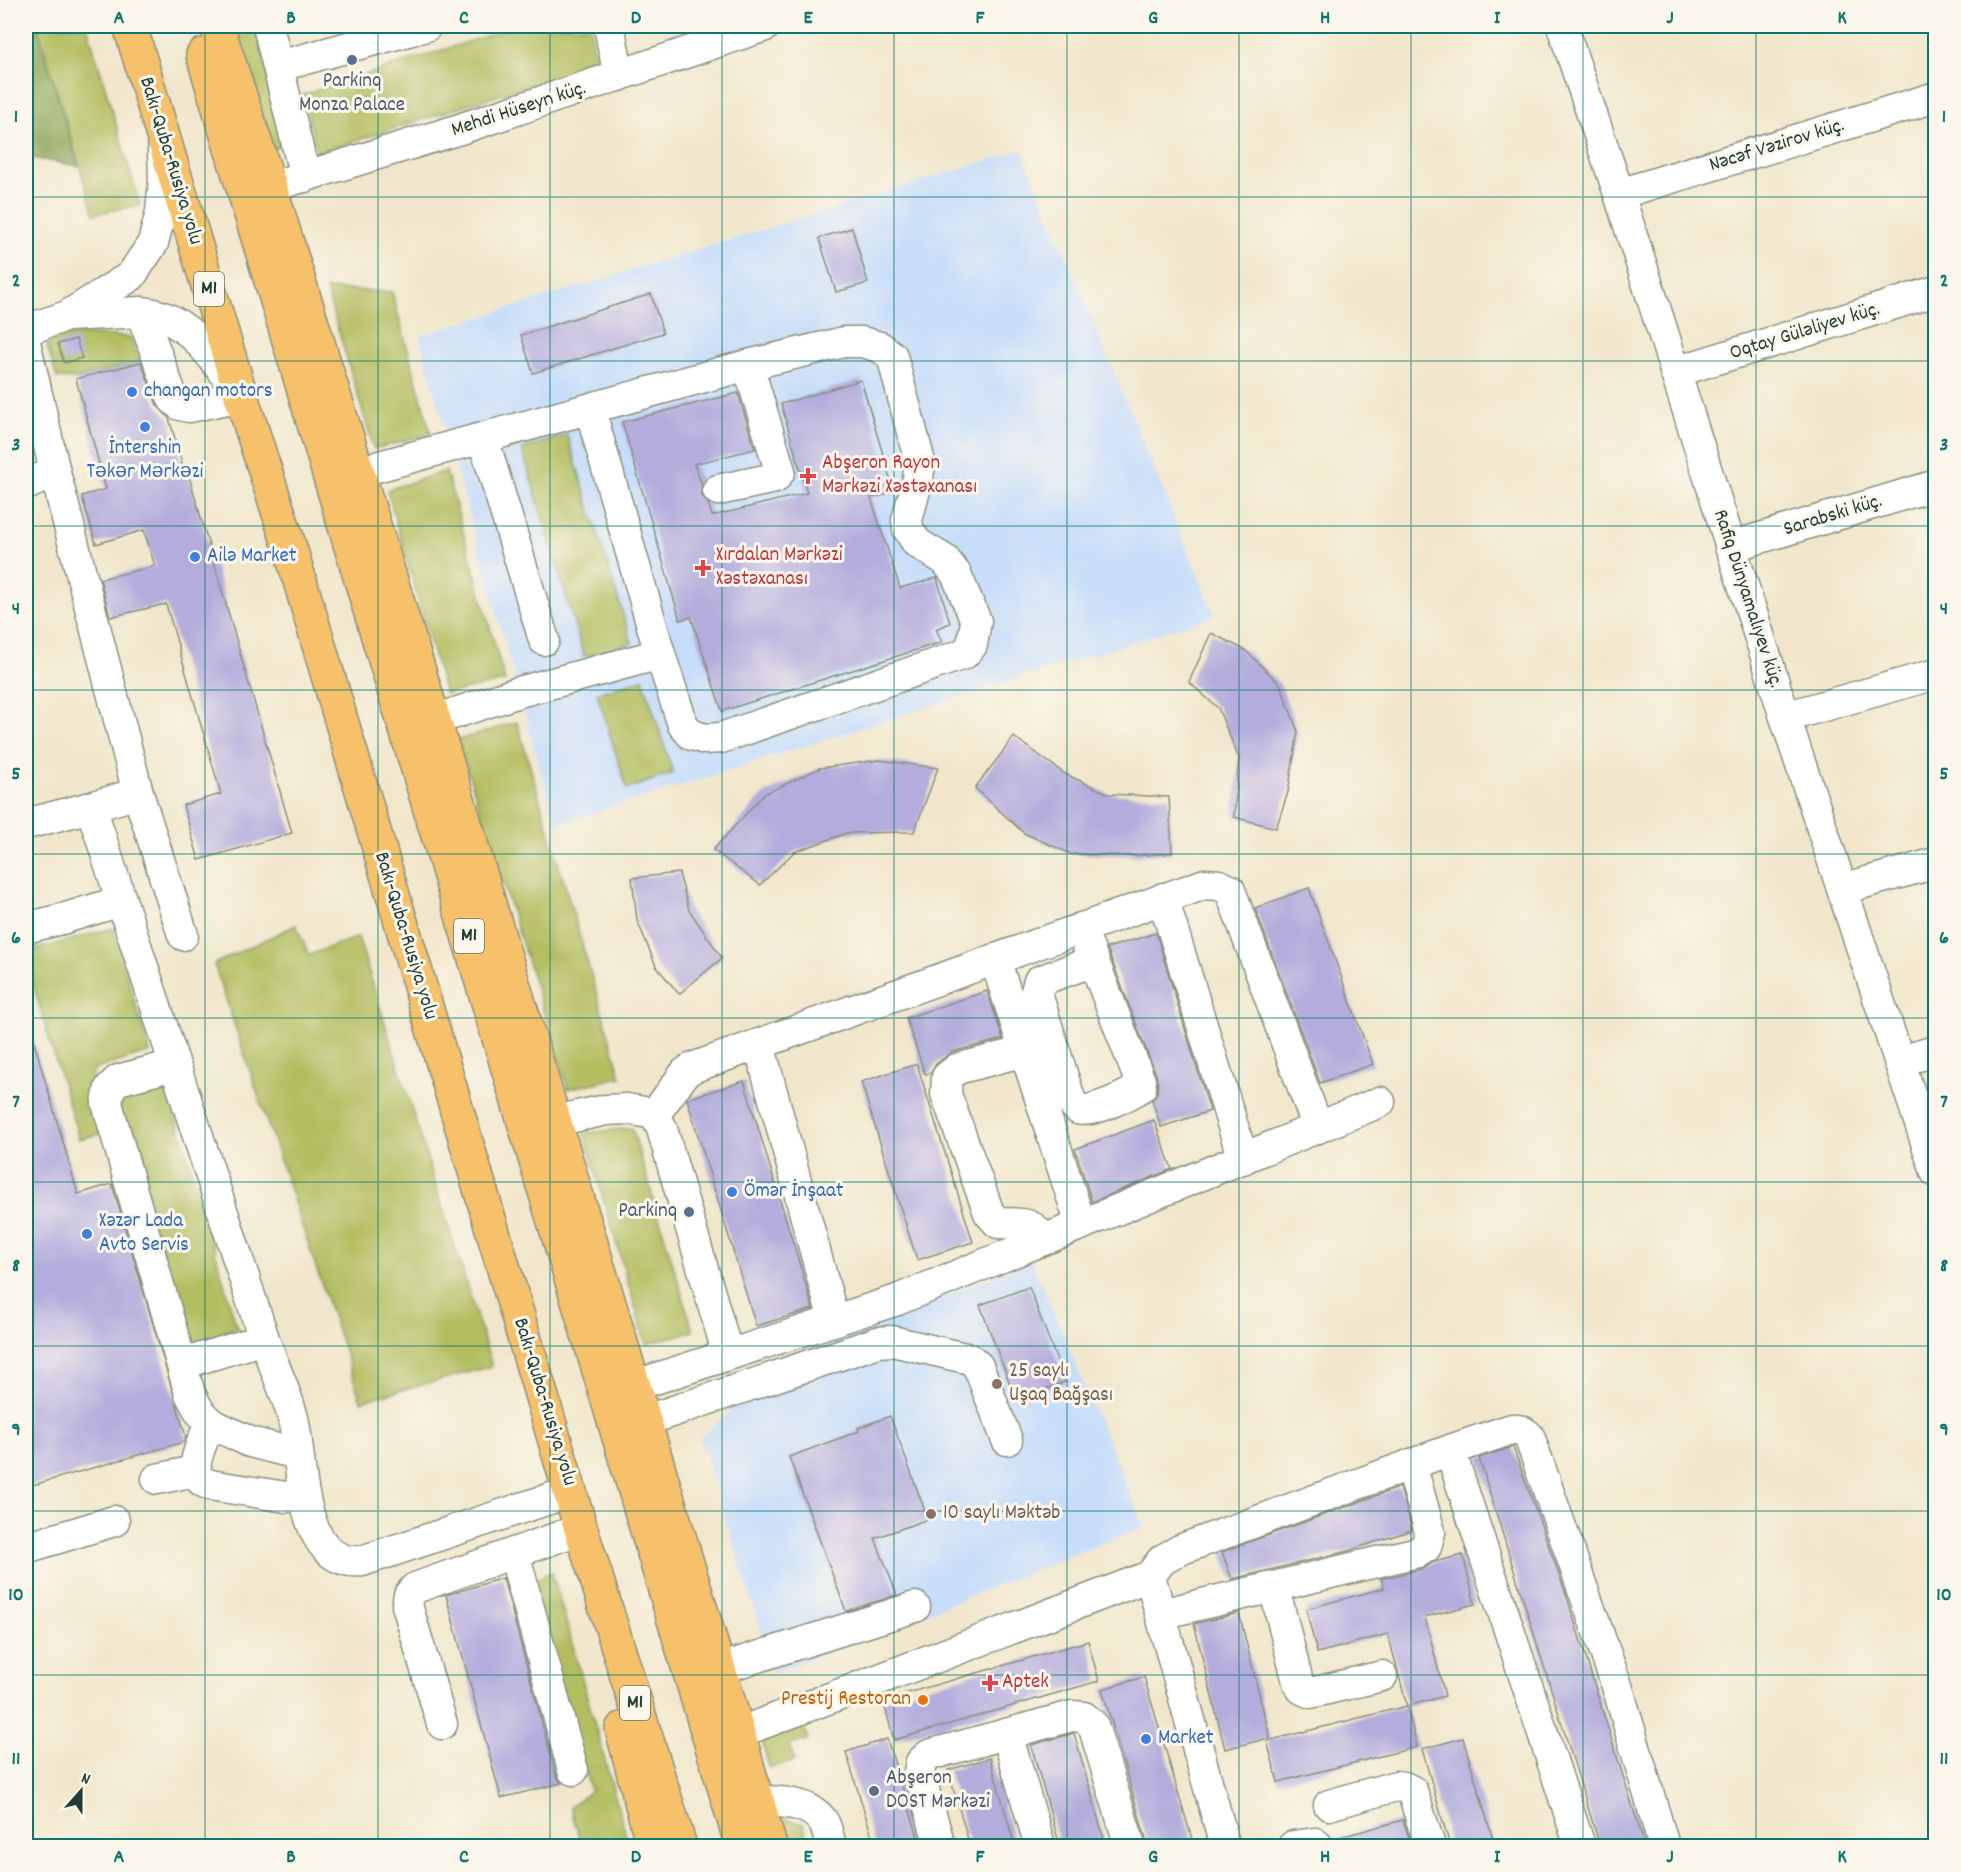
<svg xmlns="http://www.w3.org/2000/svg" width="1961" height="1872" font-family="Dekko,sans-serif">
	<style>
		.built { fill: #c7ddf9 }
		.green { fill: #b1bd5f; stroke: #687d4a; stroke-width: 1.5 }
		.forest { fill: #8ca456; stroke: #567045; stroke-width: 1.5 }
		.building { fill: #b3acdc }
		.lines { fill: none; stroke-linecap: round; stroke-linejoin: round }
		.minor-casing { stroke: #889280; stroke-width: 33 }
		.highway-casing { stroke: #889280; stroke-width: 36 }
		.minor { stroke: #fff; stroke-width: 30 }
		.highway { stroke: #f7c06b; stroke-width: 33 }
		.grid { fill: none; stroke: #0f766e; stroke-width: 1.5; stroke-opacity: 0.55 }
		.service-dot { fill: #5c6f8a; stroke: #fbf7ec; stroke-width: 2 }
		.shop-dot { fill: #3f7fe0; stroke: #fbf7ec; stroke-width: 2 }
		.health-dot { fill: #e0444e; stroke: #fbf7ec; stroke-width: 2 }
		.education-dot { fill: #8d6e63; stroke: #fbf7ec; stroke-width: 2 }
		.food-dot { fill: #e8710a; stroke: #fbf7ec; stroke-width: 2 }
		.labels { text-anchor: middle; dominant-baseline: central; stroke-width: 6; stroke-linejoin: round; paint-order: stroke }
		.shield { fill: #fbf7ec; stroke: #61756b; stroke-width: 1.5 }
		.shield-label { font-size: 20px; font-weight: bold; fill: #1f3d34 }
		.service-label { font-size: 21px; fill: #4e5e75; stroke: #fbf7ec }
		.street-label { font-size: 21px; fill: #1f3d34; stroke: #fbf7ec }
		.shop-label { font-size: 21px; fill: #366cbe; stroke: #fbf7ec; text-anchor: start }
		.health-label { font-size: 21px; fill: #be3a42; stroke: #fbf7ec; text-anchor: start }
		.education-label { font-size: 21px; fill: #785e54; stroke: #fbf7ec; text-anchor: start }
		.food-label { font-size: 21px; fill: #c56008; stroke: #fbf7ec; text-anchor: end }
		.neatline { fill: none; stroke: #0f766e; stroke-width: 2 }
		.grid-label { font-size: 20px; text-anchor: middle; font-weight: bold; fill: #0f766e }
	</style>
	<rect width="100%" height="100%" fill="#fbf7ec"/>
	<filter id="ink" filterUnits="userSpaceOnUse"><feTurbulence type="fractalNoise" baseFrequency=".0167" numOctaves="2"/><feDisplacementMap in="SourceGraphic" scale="12" xChannelSelector="R" yChannelSelector="G"/><feConvolveMatrix kernelMatrix="1 2 1 2 8 2 1 2 1" color-interpolation-filters="sRGB"/></filter>
	<filter id="wash" filterUnits="userSpaceOnUse"><feTurbulence type="fractalNoise" baseFrequency=".008" numOctaves="4" result="noise"/><feDisplacementMap in="SourceGraphic" scale="24" xChannelSelector="R" yChannelSelector="G"/><feGaussianBlur stdDeviation="1.35" result="paint"/><feColorMatrix in="noise" values="0 0 0 0 0 0 0 0 0 0 0 0 0 0 0 0 0 1.4 0 .05"/><feComposite in="paint" operator="in"/></filter>
	<g filter="url(#wash)">
		<rect width="100%" height="100%" fill="#f1e6cb"/>
		<!-- built -->
		<g class="built">
			<path d="M1022,150L1215,616L556,825L419,336Z"/>
			<path d="M1032,1261L1144,1527L775,1673L700,1438L739,1404L730,1378Z"/>
		</g>
		<!-- green -->
		<g class="green">
			<path d="M37,26H87L140,205L94,214Z"/>
			<path d="M231,26H255L287,144L270,150Z"/>
			<path d="M517,26H590L597,64L317,153L303,95Z"/>
			<path d="M326,289L392,292L431,434L374,449Z"/>
			<path d="M79,334L130,337L141,362L76,379L57,378L47,346L52,339Z"/>
			<path d="M567,435L632,643L584,656L522,449Z"/>
			<path d="M446,471L505,681L445,694L387,490Z"/>
			<path d="M643,679L673,773L627,789L597,693Z"/>
			<path d="M517,722L621,1077L568,1089L458,740Z"/>
			<path d="M296,925L309,955L358,937L492,1366L361,1401L214,964Z"/>
			<path d="M113,928L150,1052L92,1070L105,1133L79,1139L26,961V952Z"/>
			<path d="M166,1082L237,1328L191,1343L116,1106L127,1093Z"/>
			<path d="M632,1128L693,1331L646,1344L584,1133Z"/>
			<path d="M552,1572L629,1846H582L570,1807L591,1791L528,1582Z"/>
			<path d="M804,1726L808,1740L790,1745L794,1761L769,1768L761,1737Z"/>
			<path d="M778,1816L803,1824L810,1846H787Z"/>
		</g>
		<!-- forest -->
		<path class="forest" d="M26,26H37L78,166L26,157Z"/>
		<g id="blocks">
			<!-- building -->
			<g class="building">
				<path d="M852,228L868,283L836,292L819,238Z"/>
				<path d="M651,294L663,333L533,373L521,335Z"/>
				<path d="M76,339L82,358L64,363L58,344Z"/>
				<path d="M141,362L157,405L169,418L183,467L186,466L292,833L199,860L183,805L221,794L166,604L110,617L100,579L155,566L144,530L96,544L82,496L106,489L76,379Z"/>
				<path d="M861,380L894,492L871,498L900,588L937,578L950,623L936,629L942,642L722,711L691,617L680,620L622,422L738,393L755,449L694,464L702,485L701,494L708,503L712,516L807,493L781,404Z"/>
				<path d="M1211,633L1245,650L1280,684L1298,732L1288,792L1276,828L1234,817L1239,758L1218,708L1189,682Z"/>
				<path d="M1014,737L1065,774L1109,794L1169,797L1172,853L1135,856L1071,854L1024,833L975,788Z"/>
				<path d="M879,760L938,768L914,832L847,833L794,852L760,885L713,850L764,794L820,768Z"/>
				<path d="M679,873L689,910L722,958L679,994L656,966L637,920L632,878Z"/>
				<path d="M1309,888L1373,1064L1320,1083L1255,908Z"/>
				<path d="M1156,933L1210,1111L1161,1127L1152,1100L1157,1093L1158,1084L1156,1075L1107,948Z"/>
				<path d="M987,991L1003,1039L952,1052L936,1064L931,1073L925,1074L906,1018Z"/>
				<path d="M30,1028L78,1194L112,1184L186,1437L184,1442L26,1487V1029Z"/>
				<path d="M917,1064L973,1242L917,1260L861,1082Z"/>
				<path d="M744,1081L813,1309L756,1326L687,1099Z"/>
				<path d="M1154,1120L1172,1169L1092,1202L1075,1149Z"/>
				<path d="M1029,1287L1065,1382L1016,1400L980,1305Z"/>
				<path d="M890,1416L928,1519L875,1538L897,1595L846,1611L789,1457L859,1431L858,1428Z"/>
				<path d="M1513,1447L1566,1594L1645,1846H1600L1479,1458Z"/>
				<path d="M1400,1487L1412,1530L1348,1551L1232,1579L1222,1552Z"/>
				<path d="M1463,1555L1475,1604L1425,1617L1445,1696L1407,1706L1388,1634L1317,1653L1306,1609L1384,1588L1381,1579L1422,1569L1434,1562Z"/>
				<path d="M503,1578L556,1775L561,1783L501,1798L446,1595Z"/>
				<path d="M1239,1613L1270,1738L1225,1749L1194,1624Z"/>
				<path d="M1088,1641L1099,1681L894,1740L883,1700Z"/>
				<path d="M1144,1677L1194,1846H1148L1102,1689Z"/>
				<path d="M1407,1706L1417,1747L1278,1782L1267,1741Z"/>
				<path d="M1074,1733L1106,1846H1060L1031,1745Z"/>
				<path d="M1463,1738L1495,1846H1450L1422,1749Z"/>
				<path d="M887,1739L921,1846H875L846,1752Z"/>
				<path d="M990,1758L1015,1846H970L948,1770Z"/>
				<path d="M1403,1820L1412,1846H1335L1333,1839Z"/>
			</g>
		</g>
	</g>
	<g filter="url(#ink)">
		<use href="#blocks" fill-opacity="0" stroke="#889280" stroke-width="1.5"/>
		<g class="lines">
			<!-- minor casing -->
			<g class="minor-casing">
				<g id="minor">
					<path d="M268,26L305,177"/>
					<path d="M609,26L619,76"/>
					<path d="M1562,26L1619,194L1785,717L1936,1172"/>
					<path d="M279,66L426,26"/>
					<path d="M270,187L457,130L765,26"/>
					<path d="M1619,194L1936,97"/>
					<path d="M67,316L141,312C189,315 215,361 241,396L189,407L180,405L173,399L141,312"/>
					<path d="M26,330L67,316L131,276L153,243L161,212L164,180L163,151"/>
					<path d="M26,346L55,472L26,485"/>
					<path d="M1675,372L1936,291"/>
					<path d="M483,438L544,640"/>
					<path d="M55,472L138,793L91,807L264,1339C273,1365 286,1391 293,1418C303,1458 297,1568 362,1561L570,1492"/>
					<path d="M358,472L748,365L844,342H862L880,347L892,356L920,462L918,479L907,520L908,529L917,543L945,560L956,574L976,621L972,645L964,654L721,738L705,739L692,735L683,725L660,654L590,409"/>
					<path d="M718,490L775,478L780,471L748,365"/>
					<path d="M1730,547L1936,485"/>
					<path d="M1785,717L1936,674"/>
					<path d="M434,720L519,692L660,654"/>
					<path d="M138,793L183,935"/>
					<path d="M26,824L91,807"/>
					<path d="M1842,889L1936,863"/>
					<path d="M1163,898L1243,1159"/>
					<path d="M26,928L62,919L121,901"/>
					<path d="M1081,928L1140,1081L1141,1087C1131,1094 1089,1115 1078,1109C1077,1108 1072,1103 1071,1102L1036,991L1039,981L1094,961"/>
					<path d="M995,959L1081,1225"/>
					<path d="M759,1044L834,1321"/>
					<path d="M1025,1051L957,1069L947,1077L946,1094L989,1213L998,1223C1019,1224 1033,1220 1043,1240"/>
					<path d="M1899,1061L1936,1051"/>
					<path d="M174,1065L118,1080L110,1088L107,1103L190,1394L200,1412L210,1423L250,1442L297,1454"/>
					<path d="M655,1114L685,1073L692,1068L1205,884L1219,885L1230,890L1318,1128"/>
					<path d="M554,1121L606,1110L627,1109L655,1114L662,1129L728,1355"/>
					<path d="M182,1364L264,1339"/>
					<path d="M633,1386L897,1300L1380,1102"/>
					<path d="M644,1421L878,1342L892,1341L970,1359L978,1366L1007,1440"/>
					<path d="M210,1423C205,1437 187,1469 201,1480C203,1483 207,1483 210,1485L286,1497L303,1496"/>
					<path d="M1450,1450L1580,1846"/>
					<path d="M157,1479L195,1471"/>
					<path d="M26,1548L114,1521"/>
					<path d="M514,1553L573,1770"/>
					<path d="M1274,1587L1298,1682L1302,1689L1311,1693L1382,1676"/>
					<path d="M1161,1614L1418,1552L1426,1547L1430,1532L1411,1464"/>
					<path d="M719,1669L915,1607"/>
					<path d="M442,1724L407,1605L409,1595L415,1588L581,1529"/>
					<path d="M738,1733L1150,1576"/>
					<path d="M1007,1734L1040,1846"/>
					<path d="M756,1800C778,1802 811,1801 824,1823C827,1829 829,1839 831,1846"/>
					<path d="M1329,1805L1396,1786L1404,1787L1412,1791L1430,1846"/>
					<path d="M940,1846L919,1772L921,1762L929,1755L1072,1716L1084,1717L1093,1725L1130,1846"/>
					<path d="M1225,1846L1150,1576L1162,1560L1182,1549L1450,1450L1512,1429L1522,1431L1529,1436L1617,1686L1664,1846"/>
					<path d="M1293,1846L1315,1843L1318,1846"/>
				</g>
			</g>
			<!-- highway casing -->
			<g class="highway-casing">
				<g id="highway">
					<path d="M130,26L241,396L291,551L581,1529L680,1846"/>
					<path d="M217,26L270,187L434,720L738,1733L770,1846"/>
					<path d="M203,55L742,1846"/>
					<path d="M622,1729L653,1846"/>
				</g>
			</g>
			<!-- minor -->
			<use href="#minor" class="minor"/>
			<!-- highway -->
			<use href="#highway" class="highway"/>
		</g>
	</g>
	<!-- grid -->
	<path class="grid" d="M205,26V1846M378,26V1846M550,26V1846M722,26V1846M894,26V1846M1067,26V1846M1239,26V1846M1411,26V1846M1583,26V1846M1756,26V1846M26,197H1936M26,361H1936M26,526H1936M26,690H1936M26,854H1936M26,1018H1936M26,1182H1936M26,1346H1936M26,1511H1936M26,1675H1936"/>
	<!-- markers -->
	<g class="service-dot">
		<circle cx="352" cy="60" r="6"/>
		<circle cx="689" cy="1212" r="6"/>
		<circle cx="874" cy="1791" r="6"/>
	</g>
	<g class="shop-dot">
		<circle cx="132" cy="392" r="6"/>
		<circle cx="145" cy="427" r="6"/>
		<circle cx="195" cy="557" r="6"/>
		<circle cx="732" cy="1192" r="6"/>
		<circle cx="87" cy="1234" r="6"/>
		<circle cx="1146" cy="1739" r="6"/>
	</g>
	<g class="health-dot">
		<path d="M805 467h6v6h6v6h-6v6h-6v-6h-6v-6h6z"/>
		<path d="M700 559h6v6h6v6h-6v6h-6v-6h-6v-6h6z"/>
		<path d="M987 1674h6v6h6v6h-6v6h-6v-6h-6v-6h6z"/>
	</g>
	<g class="education-dot">
		<circle cx="997" cy="1384" r="6"/>
		<circle cx="931" cy="1514" r="6"/>
	</g>
	<circle class="food-dot" cx="923" cy="1700" r="6"/>
	<g class="labels">
		<!-- shield labels -->
		<g class="shield">
			<rect x="194" y="272" width="30" height="34" rx="4.5"/>
			<rect x="454" y="919" width="30" height="34" rx="4.5"/>
			<rect x="620" y="1686" width="30" height="34" rx="4.5"/>
		</g>
		<g class="shield-label">
			<text x="209" y="289">M1</text>
			<text x="469" y="936">M1</text>
			<text x="635" y="1703">M1</text>
		</g>
		<!-- service labels -->
		<g class="service-label">
			<text x="352" y="82">Parkinq<tspan x="352" dy="24">Monza Palace</tspan></text>
			<text x="677" y="1212" text-anchor="end">Parkinq</text>
			<text x="886" y="1779" text-anchor="start">Abşeron<tspan x="886" dy="24">DOST Mərkəzi</tspan></text>
		</g>
		<!-- street labels -->
		<g class="street-label">
			<text transform="translate(519 110) rotate(-18)">Mehdi Hüseyn küç.</text>
			<text transform="translate(1777 146) rotate(-17)">Nəcəf Vəzirov küç.</text>
			<text transform="translate(170 161) rotate(73)">Bakı-Quba-Rusiya yolu</text>
			<text transform="translate(1805 332) rotate(-17)">Oqtay Güləliyev küç.</text>
			<text transform="translate(1833 516) rotate(-17)">Sarabski küç.</text>
			<text transform="translate(1747 599) rotate(72)">Rafiq Dünyamalıyev küç.</text>
			<text transform="translate(405 936) rotate(73)">Bakı-Quba-Rusiya yolu</text>
			<text transform="translate(544 1402) rotate(73)">Bakı-Quba-Rusiya yolu</text>
		</g>
		<!-- shop labels -->
		<g class="shop-label">
			<text x="144" y="392">changan motors</text>
			<text x="145" y="449" text-anchor="middle">İntershin<tspan x="145" dy="24">Tәkәr Mәrkәzi</tspan></text>
			<text x="207" y="557">Ailə Market</text>
			<text x="744" y="1192">Ömər İnşaat</text>
			<text x="99" y="1222">Xəzər Lada<tspan x="99" dy="24">Avto Servis</tspan></text>
			<text x="1158" y="1739">Market</text>
		</g>
		<!-- health labels -->
		<g class="health-label">
			<text x="822" y="464">Abşeron Rayon<tspan x="822" dy="24">Mərkəzi Xəstəxanası</tspan></text>
			<text x="716" y="556">Xırdalan Mərkəzi<tspan x="716" dy="24">Xəstəxanası</tspan></text>
			<text x="1002" y="1683">Aptek</text>
		</g>
		<!-- education labels -->
		<g class="education-label">
			<text x="1009" y="1372">25 saylı<tspan x="1009" dy="24">Uşaq Bağşası</tspan></text>
			<text x="943" y="1514">10 saylı Məktəb</text>
		</g>
		<!-- food labels -->
		<g class="food-label">
			<text x="911" y="1700">Prestij Restoran</text>
		</g>
	</g>
	<!-- margin -->
	<rect width="1961" height="1872" fill="none" stroke="#fbf7ec" stroke-width="66"/>
	<!-- north arrow -->
	<g transform="translate(81 1791) rotate(21)" stroke="#fbf7ec" stroke-width="4.5" paint-order="stroke">
	<path d="M0-4.5L10 22L0 15L-10 22Z" fill="#1f3d34"/>
	<text y="-9" font-size="16" font-weight="bold" text-anchor="middle" fill="#1f3d34">N</text>
	</g>
	<rect x="33" y="33" width="1895" height="1806" class="neatline"/>
	<g class="grid-label">
		<text x="119" y="23">A</text>
		<text x="291" y="23">B</text>
		<text x="464" y="23">C</text>
		<text x="636" y="23">D</text>
		<text x="808" y="23">E</text>
		<text x="980" y="23">F</text>
		<text x="1153" y="23">G</text>
		<text x="1325" y="23">H</text>
		<text x="1497" y="23">I</text>
		<text x="1670" y="23">J</text>
		<text x="1842" y="23">K</text>
		<text x="16" y="122">1</text>
		<text x="1944" y="122">1</text>
		<text x="16" y="286">2</text>
		<text x="1944" y="286">2</text>
		<text x="16" y="450">3</text>
		<text x="1944" y="450">3</text>
		<text x="16" y="614">4</text>
		<text x="1944" y="614">4</text>
		<text x="16" y="779">5</text>
		<text x="1944" y="779">5</text>
		<text x="16" y="943">6</text>
		<text x="1944" y="943">6</text>
		<text x="16" y="1107">7</text>
		<text x="1944" y="1107">7</text>
		<text x="16" y="1271">8</text>
		<text x="1944" y="1271">8</text>
		<text x="16" y="1435">9</text>
		<text x="1944" y="1435">9</text>
		<text x="16" y="1600">10</text>
		<text x="1944" y="1600">10</text>
		<text x="16" y="1764">11</text>
		<text x="1944" y="1764">11</text>
		<text x="119" y="1862">A</text>
		<text x="291" y="1862">B</text>
		<text x="464" y="1862">C</text>
		<text x="636" y="1862">D</text>
		<text x="808" y="1862">E</text>
		<text x="980" y="1862">F</text>
		<text x="1153" y="1862">G</text>
		<text x="1325" y="1862">H</text>
		<text x="1497" y="1862">I</text>
		<text x="1670" y="1862">J</text>
		<text x="1842" y="1862">K</text>
	</g>
</svg>
